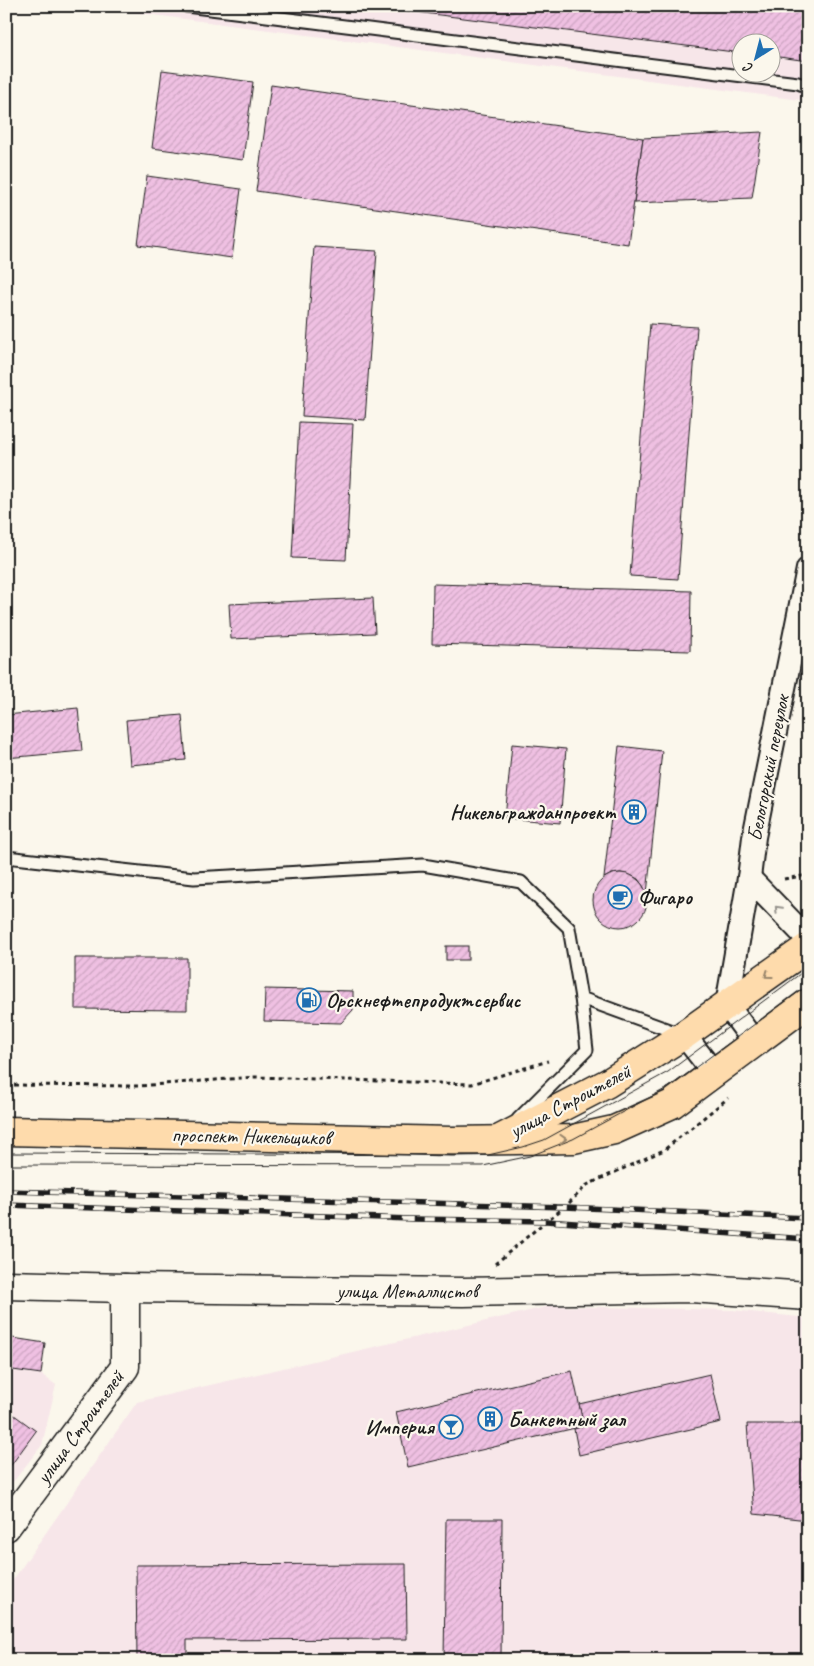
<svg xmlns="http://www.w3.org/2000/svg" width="814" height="1666" font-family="Caveat,sans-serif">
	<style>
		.built { fill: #f7e6e9; fill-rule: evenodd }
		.building { fill: url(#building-hatch); stroke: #1c1c1c }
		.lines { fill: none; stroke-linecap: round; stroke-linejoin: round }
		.service-casing { stroke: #1c1c1c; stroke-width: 15 }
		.minor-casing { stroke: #1c1c1c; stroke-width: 26 }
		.tertiary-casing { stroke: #1c1c1c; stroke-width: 31 }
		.secondary-casing { stroke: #1c1c1c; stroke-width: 31 }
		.primary-casing { stroke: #1c1c1c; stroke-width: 31 }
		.path { stroke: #1c1c1c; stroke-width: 3; stroke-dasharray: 4 4; stroke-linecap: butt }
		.service { stroke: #fbf7ec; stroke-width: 11 }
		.minor { stroke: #fbf7ec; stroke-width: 22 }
		.tertiary { stroke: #fbf7ec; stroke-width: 28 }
		.secondary { stroke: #fbf7ec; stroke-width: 28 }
		.primary { stroke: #fedbac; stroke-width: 28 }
		.tram { stroke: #1c1c1c; stroke-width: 1 }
		.rail-casing { stroke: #1c1c1c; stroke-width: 5.5 }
		.rail { stroke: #fbf7ec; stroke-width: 4; stroke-dasharray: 11; stroke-linecap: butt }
		.oneway { stroke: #97948e }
		.oneway2 { stroke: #98856b }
		.labels { text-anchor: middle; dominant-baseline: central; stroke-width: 4.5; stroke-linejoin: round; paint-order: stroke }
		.street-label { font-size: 21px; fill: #1c1c1c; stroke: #fbf7ec }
		.poi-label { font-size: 21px; font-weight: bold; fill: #1c1c1c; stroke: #fbf7ec; text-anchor: start }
	</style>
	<defs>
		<pattern id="building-hatch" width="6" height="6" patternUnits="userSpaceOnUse" patternTransform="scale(1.25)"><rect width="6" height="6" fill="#efc0e2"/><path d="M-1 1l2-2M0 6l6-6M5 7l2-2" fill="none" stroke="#cca4c1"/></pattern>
	</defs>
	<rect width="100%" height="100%" fill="#fbf7ec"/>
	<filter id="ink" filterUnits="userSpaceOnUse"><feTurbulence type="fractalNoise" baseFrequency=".02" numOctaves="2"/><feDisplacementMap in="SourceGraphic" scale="10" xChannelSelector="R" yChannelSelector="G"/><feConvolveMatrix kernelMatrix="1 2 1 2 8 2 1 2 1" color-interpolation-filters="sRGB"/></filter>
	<g filter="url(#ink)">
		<!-- built -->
		<g class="built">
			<path d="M86,6H808V101ZM742,42H772V72H742Z"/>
			<path d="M550,1306L733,1310L808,1318V1660H24L6,1648V1590L137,1402Z"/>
			<path d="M6,1337L45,1343L41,1374L56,1385L42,1445L6,1491Z"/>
		</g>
		<!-- building -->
		<g class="building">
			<path d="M368,6H787L808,9V61L772,56V42H742V53Z"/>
			<path d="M162,70L253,82L243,160L152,148Z"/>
			<path d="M271,85L643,138L628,244L256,191Z"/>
			<path d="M762,132L752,198L634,203L643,138Z"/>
			<path d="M147,176L241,189L232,258L138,245Z"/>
			<path d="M314,247L377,251L365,420L302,416Z"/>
			<path d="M650,324L697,327L678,579L630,576Z"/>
			<path d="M299,422L353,424L346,560L292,558Z"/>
			<path d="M433,584L691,591L690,651L432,644Z"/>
			<path d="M373,598L375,633L231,639L229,604Z"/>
			<path d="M78,708L82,751L6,758V715Z"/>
			<path d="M182,715L186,760L130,765L126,720Z"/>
			<path d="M512,744L566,749L560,823L505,818Z"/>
			<path d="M619,746L662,751L647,894L643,886L638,879L630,875L621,873L612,874L604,878Z"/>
			<circle cx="620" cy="900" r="27"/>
			<rect x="446" y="946" width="22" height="14"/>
			<path d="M75,958H187V1010L75,1009Z"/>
			<path d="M265,989L353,991V1010L341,1023L264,1021Z"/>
			<path d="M6,1337L45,1343L41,1374L6,1369Z"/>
			<path d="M572,1371L584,1426L408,1467L396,1412Z"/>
			<path d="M710,1374L721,1422L579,1455L574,1429L584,1426L579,1404Z"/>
			<path d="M6,1409L36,1431L6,1472Z"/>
			<path d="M747,1424H808V1520L754,1514Z"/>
			<path d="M446,1519H502L501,1660H444Z"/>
			<path d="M406,1564L407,1639L187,1640V1660H137L136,1565Z"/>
		</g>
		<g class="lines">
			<!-- service casing -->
			<g class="service-casing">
				<g id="service">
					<path d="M186,6L798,83L808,87"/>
					<path d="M6,857L194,878L423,865L521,882L569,928L581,998L587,1050L518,1119"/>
					<path d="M581,998L680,1034"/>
				</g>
			</g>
			<!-- minor casing -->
			<g class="minor-casing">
				<g id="minor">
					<path d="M749,878L808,939"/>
					<path d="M684,1035L714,1073"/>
					<path d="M755,1043L727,1005L749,878L754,837L808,569"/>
				</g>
			</g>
			<!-- tertiary casing -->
			<g class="tertiary-casing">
				<path id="tertiary" d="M6,1527L125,1367V1288"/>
			</g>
			<!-- secondary casing -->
			<g class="secondary-casing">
				<path id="secondary" d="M6,1285L125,1288L463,1292L691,1288L808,1296"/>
			</g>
			<!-- primary casing -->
			<g class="primary-casing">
				<g id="primary">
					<path d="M6,1131L452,1141L573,1139L614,1130L672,1104L808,1003"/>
					<path d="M502,1138L608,1083L684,1035L808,947"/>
				</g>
			</g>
			<!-- path -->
			<g class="path">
				<path d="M784,879L808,875"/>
				<path d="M6,1085L138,1086L255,1077L472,1084L548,1061"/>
				<path d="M495,1264L546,1221L565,1207L587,1185L664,1150L728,1098"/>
			</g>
			<!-- service -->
			<use href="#service" class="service"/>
			<!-- minor -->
			<use href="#minor" class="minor"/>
			<!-- tertiary -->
			<use href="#tertiary" class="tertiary"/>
			<!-- secondary -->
			<use href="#secondary" class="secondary"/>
			<!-- primary -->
			<use href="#primary" class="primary"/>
			<!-- tram -->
			<g class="tram">
				<path d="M6,1153L488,1155L523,1147L544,1140L668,1072L808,968"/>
				<path d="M6,1165L483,1166L530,1156L573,1139L669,1087L808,985"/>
			</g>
			<!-- rail casing -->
			<g class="rail-casing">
				<g id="rail">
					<path d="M6,1191L565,1207L808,1218"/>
					<path d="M6,1205L411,1219L546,1221L808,1239"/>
				</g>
			</g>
			<!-- rail -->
			<use href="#rail" class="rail"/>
		</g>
		<!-- one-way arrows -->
		<defs><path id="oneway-chevron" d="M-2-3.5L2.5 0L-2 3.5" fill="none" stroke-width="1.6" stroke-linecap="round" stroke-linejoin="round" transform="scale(1.25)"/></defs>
		<use class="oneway" href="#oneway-chevron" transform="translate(778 909) rotate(-134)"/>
		<g class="oneway2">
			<use href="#oneway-chevron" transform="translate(768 975) rotate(144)"/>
			<use href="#oneway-chevron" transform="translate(563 1139) rotate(-2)"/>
		</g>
	</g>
	<!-- icons -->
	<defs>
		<g id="building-ring" transform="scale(1.25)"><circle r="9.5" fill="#fbf7ec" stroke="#1f6fb2" stroke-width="1.5"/><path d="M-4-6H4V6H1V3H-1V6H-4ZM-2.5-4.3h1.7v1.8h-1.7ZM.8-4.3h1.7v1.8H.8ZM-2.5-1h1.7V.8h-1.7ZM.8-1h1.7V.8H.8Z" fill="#1f6fb2"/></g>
		<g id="cafe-ring" transform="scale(1.25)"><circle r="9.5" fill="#fbf7ec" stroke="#1f6fb2" stroke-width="1.5"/><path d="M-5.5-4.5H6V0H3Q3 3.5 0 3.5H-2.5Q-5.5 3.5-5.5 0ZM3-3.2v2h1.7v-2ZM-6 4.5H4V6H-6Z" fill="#1f6fb2"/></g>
		<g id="fuel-ring" transform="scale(1.25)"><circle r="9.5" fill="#fbf7ec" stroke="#1f6fb2" stroke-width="1.5"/><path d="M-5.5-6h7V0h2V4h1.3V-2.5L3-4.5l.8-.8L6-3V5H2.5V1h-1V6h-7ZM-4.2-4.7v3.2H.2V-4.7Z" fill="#1f6fb2"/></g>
		<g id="bar-ring" transform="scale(1.25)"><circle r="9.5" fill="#fbf7ec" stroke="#1f6fb2" stroke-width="1.5"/><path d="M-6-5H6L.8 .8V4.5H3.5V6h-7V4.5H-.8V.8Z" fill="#1f6fb2"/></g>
	</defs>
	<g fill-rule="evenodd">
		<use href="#building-ring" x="634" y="812"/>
		<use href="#cafe-ring" x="620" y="897"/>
		<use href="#fuel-ring" x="309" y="1000"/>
		<use href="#building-ring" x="490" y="1419"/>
		<use href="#bar-ring" x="451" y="1427"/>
	</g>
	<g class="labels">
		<!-- street labels -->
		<g class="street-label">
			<text transform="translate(768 768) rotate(-79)">Белогорский переулок</text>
			<text transform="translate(570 1101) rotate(-28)">улица Строителей</text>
			<text transform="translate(251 1136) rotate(1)">проспект Никельщиков</text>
			<text x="407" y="1291">улица Металлистов</text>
			<text transform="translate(80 1427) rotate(-54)">улица Строителей</text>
		</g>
		<!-- poi labels -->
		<g class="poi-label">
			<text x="616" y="812" text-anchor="end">Никельгражданпроект</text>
			<text x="638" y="897">Фигаро</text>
			<text x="326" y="1000">Орскнефтепродуктсервис</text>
			<text x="508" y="1419">Банкетный зал</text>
			<text x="434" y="1427" text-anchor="end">Империя</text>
		</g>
	</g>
	<!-- margin -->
	<rect width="814" height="1666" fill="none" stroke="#fbf7ec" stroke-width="25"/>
	<rect x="12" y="12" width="789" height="1641" fill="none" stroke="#1c1c1c" stroke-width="2" filter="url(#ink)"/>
	<!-- north arrow -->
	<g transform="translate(756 58) rotate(216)"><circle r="24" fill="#fbf7ec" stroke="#a29f99"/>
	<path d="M0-4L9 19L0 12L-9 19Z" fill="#1f6fb2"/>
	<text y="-8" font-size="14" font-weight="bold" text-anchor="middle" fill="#1c1c1c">С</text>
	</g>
</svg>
